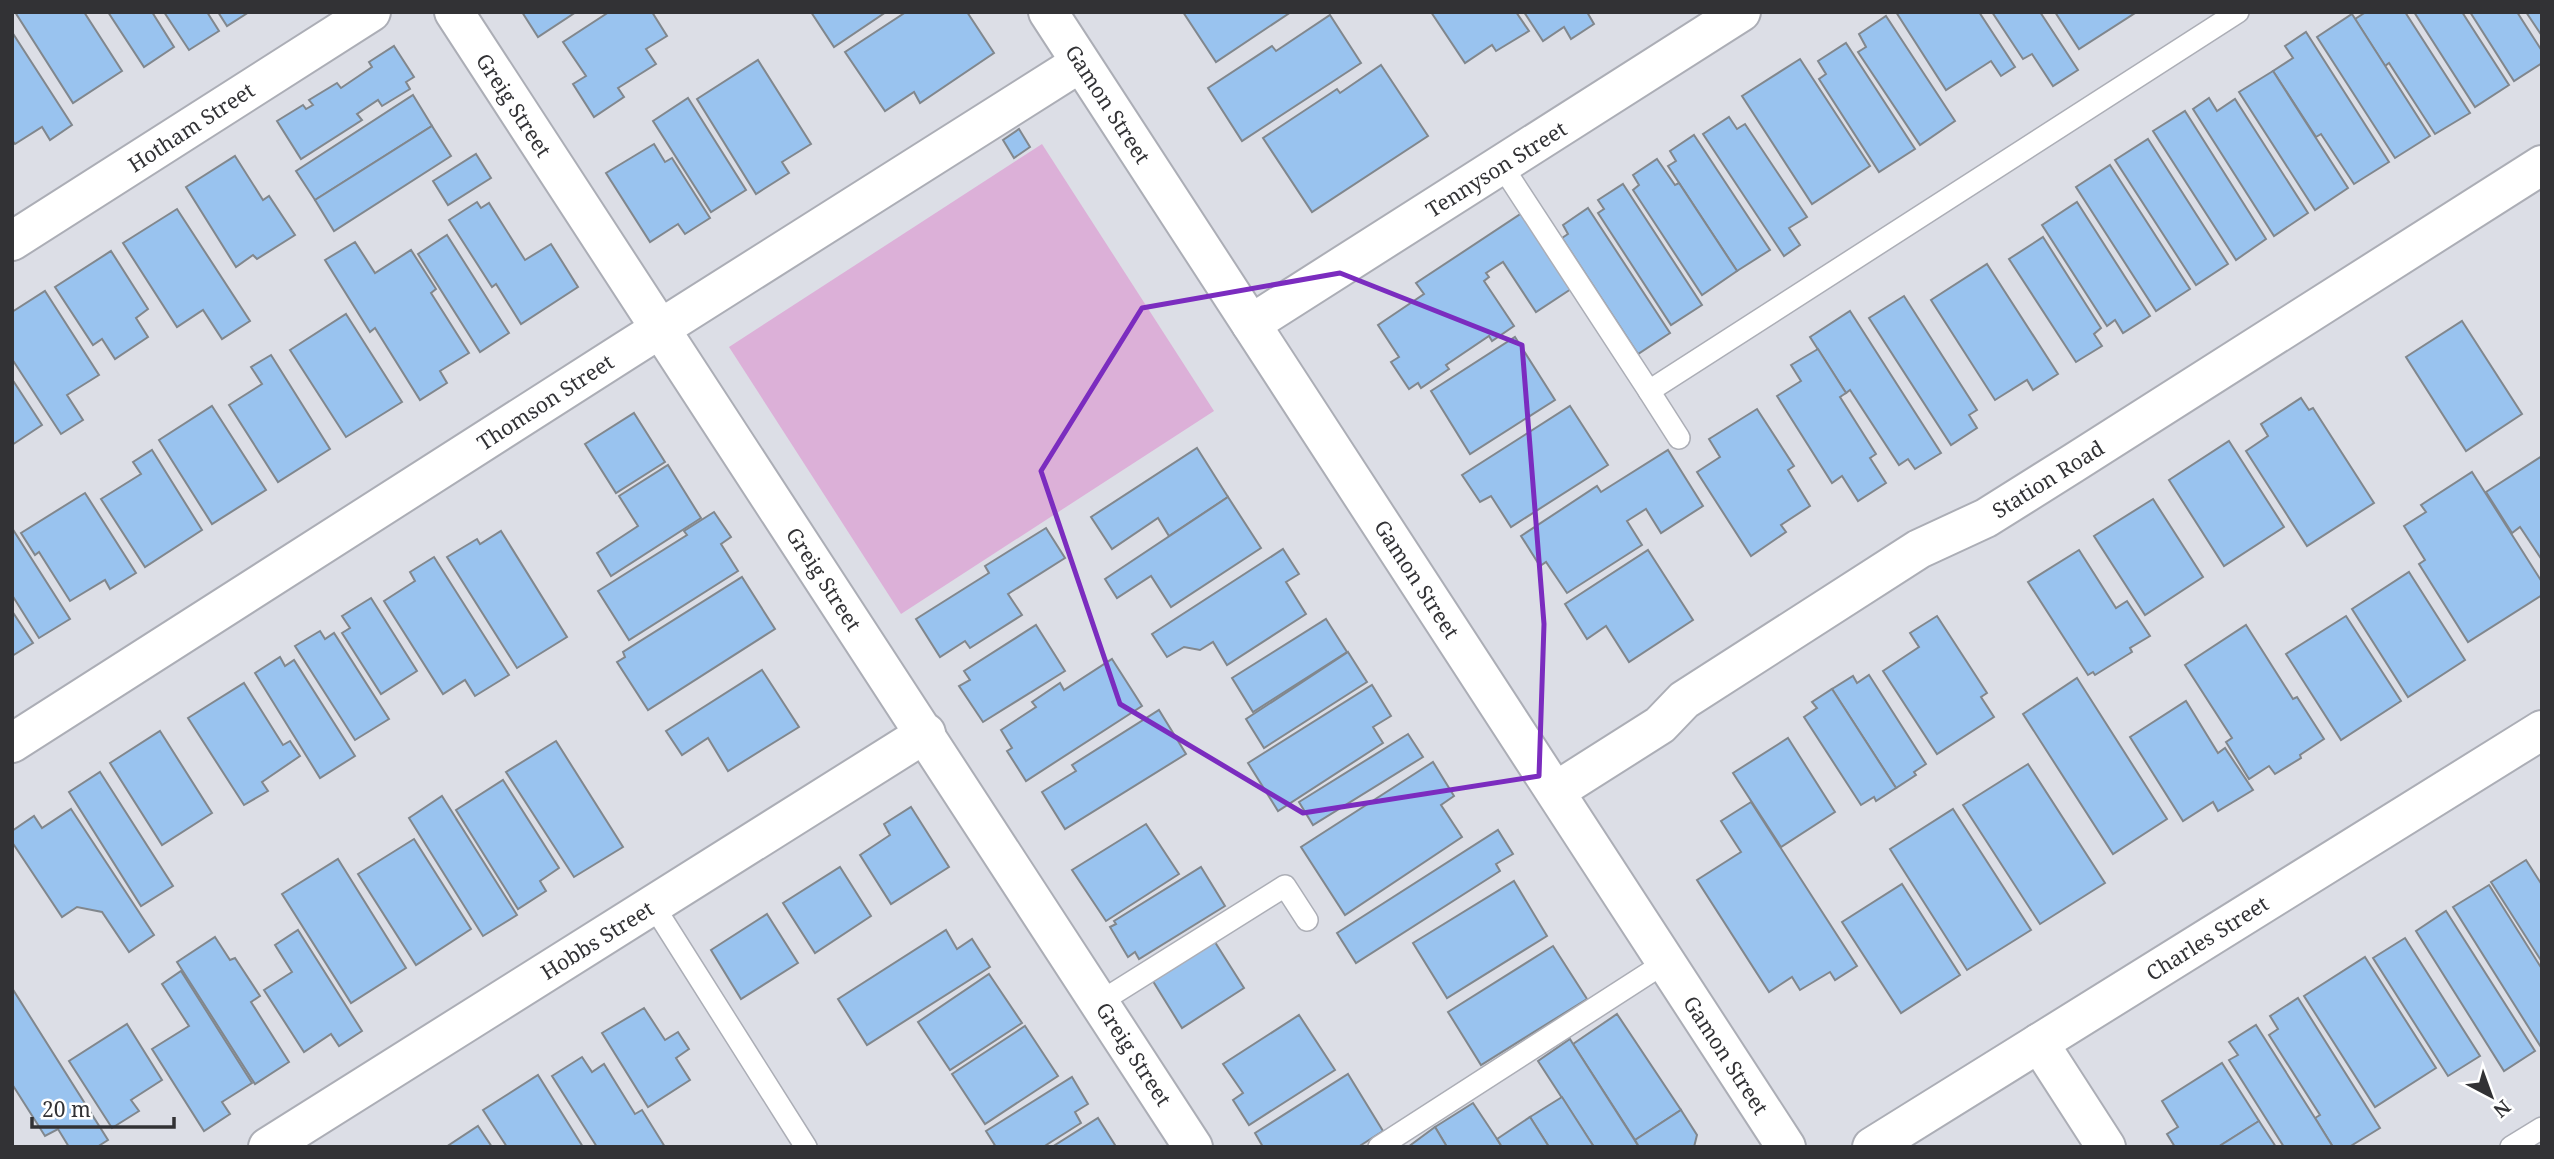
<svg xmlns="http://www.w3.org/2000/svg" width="2554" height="1159" font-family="'Noto Serif',serif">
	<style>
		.green { fill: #dcb0d8 }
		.building { fill: #99c3ef; stroke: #81878d; stroke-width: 2 }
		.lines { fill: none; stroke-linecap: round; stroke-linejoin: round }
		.service-casing { stroke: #acaeb6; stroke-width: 24 }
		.minor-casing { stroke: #acaeb6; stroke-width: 42 }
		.tertiary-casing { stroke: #acaeb6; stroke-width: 42 }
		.service { stroke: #fff; stroke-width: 21 }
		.minor { stroke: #fff; stroke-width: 38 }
		.tertiary { stroke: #fff; stroke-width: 38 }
		.marked { fill: none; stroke: #7b2cbf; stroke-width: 5; stroke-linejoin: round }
		.labels { text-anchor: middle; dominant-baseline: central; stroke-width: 7; stroke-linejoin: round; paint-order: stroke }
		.street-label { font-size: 21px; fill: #323235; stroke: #fff }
	</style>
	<rect width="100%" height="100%" fill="#dcdee6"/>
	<!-- green -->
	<path class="green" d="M1042,144L1214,411L901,614L729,347Z"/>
	<!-- building -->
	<g class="building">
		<path d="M15,12H84L122,71L73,103Z"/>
		<path d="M108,12H152L174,47L144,67Z"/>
		<path d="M164,12H207L219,31L189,50Z"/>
		<path d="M218,12H249L227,26Z"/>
		<path d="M522,12H576L538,37Z"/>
		<path d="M609,12H652L667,36L646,49L656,64L618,88L624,97L594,117L573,84L586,76L563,42Z"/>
		<path d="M811,12H886L834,47Z"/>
		<path d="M906,12H967L994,53L920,103L914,92L885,111L845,52Z"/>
		<path d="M1183,12H1291L1216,62Z"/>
		<path d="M1431,12H1516L1529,31L1496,51L1492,45L1465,63Z"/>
		<path d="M1524,12H1587L1594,24L1571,39L1564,27L1543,41Z"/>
		<path d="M1896,12H1979L2015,67L2001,76L1991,61L1946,90Z"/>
		<path d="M1992,12H2040L2078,70L2053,86L2032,54L2023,59Z"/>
		<path d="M2055,12H2134L2135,13L2079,49Z"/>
		<path d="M2366,12H2405L2470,113L2435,134L2389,63L2385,66L2355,19Z"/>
		<path d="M2414,12H2462L2509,85L2475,107Z"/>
		<path d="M2470,12H2517L2542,51V63L2514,81Z"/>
		<path d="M2526,12H2542V36Z"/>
		<path d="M2352,14L2430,136L2395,158L2317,37Z"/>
		<path d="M1330,15L1361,63L1242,141L1208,88L1272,46L1276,51Z"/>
		<path d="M1886,16L1955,121L1920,145L1858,52L1866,47L1859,34Z"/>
		<path d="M12,32L72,125L50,140L42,127L15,144L12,140Z"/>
		<path d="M2306,32L2389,162L2354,184L2321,134L2316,137L2273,71L2293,58L2285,46Z"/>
		<path d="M1846,43L1915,149L1879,172L1819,79L1826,74L1818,61Z"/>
		<path d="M394,46L414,77L406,82L410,89L382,106L378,100L357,114L362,120L301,159L277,121L303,105L306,109L313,105L309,100L337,83L341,88L372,67L369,62Z"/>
		<path d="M1800,59L1870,166L1812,204L1742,96Z"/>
		<path d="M758,60L811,144L782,162L789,173L756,194L697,99Z"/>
		<path d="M1381,65L1428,136L1312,212L1263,138L1337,89L1340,93Z"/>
		<path d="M2273,71L2348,188L2315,210L2239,92Z"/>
		<path d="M413,95L432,126L315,200L296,171Z"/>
		<path d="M688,98L746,190L711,212L653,121Z"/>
		<path d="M2209,98L2217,111L2235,99L2308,213L2274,236L2193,109Z"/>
		<path d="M2185,111L2266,239L2236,260L2153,131Z"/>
		<path d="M1729,117L1737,129L1745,124L1807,217L1789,228L1800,245L1784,256L1703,134Z"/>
		<path d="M432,126L451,156L334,231L315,200Z"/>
		<path d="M1019,129L1030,147L1014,158L1003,140Z"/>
		<path d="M1694,135L1770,250L1737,271L1668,166L1676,161L1670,151Z"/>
		<path d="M2148,139L2228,264L2196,285L2115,160Z"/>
		<path d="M654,144L665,162L672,158L710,218L685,234L678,224L650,242L606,173Z"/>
		<path d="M476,154L491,178L448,205L433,181Z"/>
		<path d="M235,156L263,200L269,196L295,235L257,259L253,255L236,267L186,187Z"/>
		<path d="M1657,159L1675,185L1679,183L1737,271L1702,295L1633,190L1639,185L1633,175Z"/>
		<path d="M2110,165L2190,289L2156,311L2076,187Z"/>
		<path d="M1623,184L1702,305L1671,325L1598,213L1604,209L1598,200Z"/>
		<path d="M477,202L481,208L489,203L525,260L551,244L578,287L521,324L496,284L492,287L449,220Z"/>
		<path d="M2077,202L2150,316L2123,333L2115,320L2107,326L2042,225Z"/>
		<path d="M1588,208L1670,333L1638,354L1562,238L1568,234L1563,225Z"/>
		<path d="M177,209L250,321L222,339L203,310L177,327L123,243Z"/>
		<path d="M1522,213L1571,289L1536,312L1503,262L1486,273L1489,277L1484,281L1514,326L1492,341L1489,336L1446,365L1449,369L1421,388L1418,383L1409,389L1391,362L1399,357L1378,325L1424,294L1416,283Z"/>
		<path d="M447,235L509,333L480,352L418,254Z"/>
		<path d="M2043,237L2101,328L2094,334L2102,346L2076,362L2009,259Z"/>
		<path d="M355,242L375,273L411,250L436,289L431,293L469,353L440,371L447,383L420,400L375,328L370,332L325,260Z"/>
		<path d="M111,251L148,309L136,318L148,337L115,359L102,339L93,345L55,287Z"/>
		<path d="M1987,264L2058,374L2033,390L2027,380L1995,400L1931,300Z"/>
		<path d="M45,291L99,375L67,395L83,420L61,434L12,359V312Z"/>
		<path d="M1904,296L1977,410L1969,415L1977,428L1951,445L1869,318Z"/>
		<path d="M1850,311L1941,453L1915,469L1908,459L1899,465L1850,390L1846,393L1810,337Z"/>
		<path d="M346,314L402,402L346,437L290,350Z"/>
		<path d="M2462,321L2522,414L2466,451L2406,357Z"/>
		<path d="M1515,337L1555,400L1470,454L1431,391Z"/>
		<path d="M1818,349L1846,393L1840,397L1876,454L1870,458L1886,483L1858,501L1842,476L1832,483L1777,396L1801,381L1791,365Z"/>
		<path d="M271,355L330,449L278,482L229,405L262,384L251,367Z"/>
		<path d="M12,379L42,425L12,445Z"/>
		<path d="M2301,398L2309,410L2313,408L2374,503L2307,546L2246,451L2268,436L2261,424Z"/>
		<path d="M212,406L266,490L212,524L159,440Z"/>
		<path d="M1570,406L1608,465L1511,527L1491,496L1480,502L1462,475Z"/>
		<path d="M1757,409L1794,466L1788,470L1810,506L1781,525L1786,532L1751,556L1697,472L1720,457L1709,439Z"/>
		<path d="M634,413L665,462L616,493L585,444Z"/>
		<path d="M2229,441L2284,527L2224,566L2169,480Z"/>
		<path d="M1197,448L1228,497L1169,536L1158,518L1112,549L1091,517Z"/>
		<path d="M152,450L202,530L145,567L101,499L141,474L133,462Z"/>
		<path d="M1668,450L1703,506L1661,533L1646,509L1627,521L1642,545L1567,593L1546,562L1540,566L1521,536L1597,486L1601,492Z"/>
		<path d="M2542,456V560L2520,527L2512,533L2486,492Z"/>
		<path d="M668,465L701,518L611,576L597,553L638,526L619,496Z"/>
		<path d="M2472,472L2542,582V595L2468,642L2419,564L2425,560L2404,526L2426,512L2421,505Z"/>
		<path d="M85,493L136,573L110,589L105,580L70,601L39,552L35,555L21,533Z"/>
		<path d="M1228,497L1261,548L1171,607L1151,576L1117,598L1105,579Z"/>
		<path d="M2153,499L2203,577L2145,615L2094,536Z"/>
		<path d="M714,512L731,537L721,544L738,571L629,640L598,591L687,535L684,531Z"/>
		<path d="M12,528L70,619L39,638L12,595Z"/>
		<path d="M1046,528L1065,558L1008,594L1022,615L970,648L965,641L940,657L916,619L989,573L985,566Z"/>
		<path d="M501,531L567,637L517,668L447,557L477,539L480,544Z"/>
		<path d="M1283,549L1299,574L1286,582L1306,614L1227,665L1213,642L1200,650L1184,647L1167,657L1152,634Z"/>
		<path d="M1648,550L1693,620L1629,662L1606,626L1587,639L1565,604Z"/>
		<path d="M2079,550L2116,608L2127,601L2150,636L2130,648L2132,652L2095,675L2093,672L2088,675L2028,582Z"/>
		<path d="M434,557L509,675L475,696L465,680L443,694L384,601L415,581L410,572Z"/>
		<path d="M2409,572L2465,660L2408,697L2352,609Z"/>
		<path d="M742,577L775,629L648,710L617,662L625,657L623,652Z"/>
		<path d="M371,598L417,671L381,694L342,633L350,628L342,616Z"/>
		<path d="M12,611L33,643L12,656Z"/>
		<path d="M1937,616L1987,693L1981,697L1994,717L1937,754L1883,671L1919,647L1910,633Z"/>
		<path d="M2346,616L2401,701L2341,740L2286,654Z"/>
		<path d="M1326,619L1347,652L1253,712L1232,678Z"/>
		<path d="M1036,625L1065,671L983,722L959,686L970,680L964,671Z"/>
		<path d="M2246,625L2293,699L2297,697L2324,739L2300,755L2301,758L2275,774L2269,766L2249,779L2226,742L2232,738L2185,665Z"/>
		<path d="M320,631L325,639L334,633L389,719L355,740L295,646Z"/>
		<path d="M1348,652L1367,682L1264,748L1246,719Z"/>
		<path d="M280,657L285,666L294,660L355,756L320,778L255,673Z"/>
		<path d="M1112,659L1142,706L1026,781L1007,751L1012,748L1001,730L1036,707L1032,702L1060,683L1064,690Z"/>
		<path d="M762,670L799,727L728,771L708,738L682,755L666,731Z"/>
		<path d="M1869,675L1926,764L1914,772L1916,775L1896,788L1832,689L1853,676L1857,683Z"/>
		<path d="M2077,678L2167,819L2113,854L2023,714Z"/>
		<path d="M244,683L283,745L290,741L300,756L262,782L268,791L244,805L188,718Z"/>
		<path d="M1372,685L1391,716L1373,727L1383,743L1278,811L1248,763Z"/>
		<path d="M1832,689L1896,788L1876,801L1874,797L1861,805L1804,717L1817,708L1812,702Z"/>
		<path d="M2186,701L2218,753L2225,748L2253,790L2218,811L2213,802L2183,821L2130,737Z"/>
		<path d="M1159,710L1186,754L1065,829L1042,792L1076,771L1072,765Z"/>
		<path d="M160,731L212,813L162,845L110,763Z"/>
		<path d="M1408,734L1423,757L1313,825L1299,802Z"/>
		<path d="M1788,738L1835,812L1781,847L1733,773Z"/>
		<path d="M556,741L623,847L574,877L506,772Z"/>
		<path d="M1433,762L1454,796L1441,805L1462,837L1345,915L1301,847Z"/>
		<path d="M2028,764L2105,883L2040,924L1963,805Z"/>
		<path d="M100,772L173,886L141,906L69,792Z"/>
		<path d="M503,780L559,868L540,881L546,891L518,909L456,810Z"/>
		<path d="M442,796L517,915L483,936L409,818Z"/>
		<path d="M1751,802L1857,966L1835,980L1830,972L1800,990L1792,977L1769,992L1697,880L1741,852L1721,821Z"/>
		<path d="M911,807L949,867L891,904L860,855L890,835L884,824Z"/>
		<path d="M71,809L154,935L129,952L102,912L77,907L62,917L12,842V831L34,816L42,828Z"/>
		<path d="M1953,809L2031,930L1967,970L1890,849Z"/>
		<path d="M1146,824L1179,874L1106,921L1072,870Z"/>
		<path d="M1498,830L1513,854L1496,864L1500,871L1356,963L1337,933Z"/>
		<path d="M414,839L471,929L416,965L358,874Z"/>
		<path d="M338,859L406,968L351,1003L282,894Z"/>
		<path d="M2526,860L2542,885V962L2491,882Z"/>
		<path d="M840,867L871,916L815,953L783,903Z"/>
		<path d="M1201,867L1225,906L1139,959L1135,952L1128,957L1110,927L1116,924L1114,921Z"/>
		<path d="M1514,881L1547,936L1447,998L1413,943Z"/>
		<path d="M1902,884L1960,975L1901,1013L1842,922Z"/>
		<path d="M2489,885L2542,969L2541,1047L2453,907Z"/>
		<path d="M2446,911L2535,1051L2504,1071L2416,931Z"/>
		<path d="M767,914L798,963L741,999L711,950Z"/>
		<path d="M298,930L362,1031L339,1046L331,1034L304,1052L264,990L292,972L275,945Z"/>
		<path d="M946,930L957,949L972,939L990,967L867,1045L838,999Z"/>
		<path d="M215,937L230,960L235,958L260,996L251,1002L289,1062L255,1084L177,962Z"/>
		<path d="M2405,938L2480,1056L2448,1076L2373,958Z"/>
		<path d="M1213,939L1244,988L1182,1028L1151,978Z"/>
		<path d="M1553,946L1587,999L1481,1065L1448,1012Z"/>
		<path d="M2365,957L2436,1068L2375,1107L2304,996Z"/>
		<path d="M181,971L252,1083L222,1102L230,1114L204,1131L152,1049L189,1026L162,984Z"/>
		<path d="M989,974L1022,1023L950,1070L918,1022Z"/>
		<path d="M12,988L108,1140L97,1147H69L58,1129L45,1136L12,1084Z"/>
		<path d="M2298,998L2380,1128L2349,1147H2333L2315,1118L2320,1115L2269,1035L2278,1029L2270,1016Z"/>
		<path d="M644,1008L665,1040L678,1032L689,1049L676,1058L690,1080L648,1107L602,1033Z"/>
		<path d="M1617,1014L1681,1110L1635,1140L1573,1044Z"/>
		<path d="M1299,1015L1335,1070L1249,1125L1233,1100L1243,1093L1223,1064Z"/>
		<path d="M127,1024L162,1080L131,1100L139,1111L112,1128L69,1061Z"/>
		<path d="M2256,1025L2315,1118L2333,1147H2284L2229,1060L2238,1055L2229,1042Z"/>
		<path d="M1025,1026L1058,1076L985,1124L952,1074Z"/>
		<path d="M1570,1039L1573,1044L1639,1147H1594L1538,1061Z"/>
		<path d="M582,1057L592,1072L604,1064L635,1114L642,1110L665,1147H597L552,1076Z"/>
		<path d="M2222,1063L2259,1121L2218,1147H2175L2167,1134L2178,1127L2162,1101Z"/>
		<path d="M1348,1074L1383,1131L1358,1147H1263L1255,1133Z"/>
		<path d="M538,1075L583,1147H507L483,1110Z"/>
		<path d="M1072,1077L1088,1104L1075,1112L1081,1123L1043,1147H996L986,1131Z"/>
		<path d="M1562,1097L1594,1147H1549L1530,1117Z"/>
		<path d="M1473,1103L1497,1139L1502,1147H1447L1435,1127Z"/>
		<path d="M1681,1110L1697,1135L1694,1147H1639L1635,1140Z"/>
		<path d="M1530,1117L1549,1147H1502L1497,1139Z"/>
		<path d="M1098,1118L1115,1145L1112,1147H1052Z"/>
		<path d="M2259,1121L2276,1147H2218Z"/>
		<path d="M478,1126L492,1147H446Z"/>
		<path d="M1435,1127L1447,1147H1408Z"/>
	</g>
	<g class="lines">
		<!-- service casing -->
		<g class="service-casing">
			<g id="service">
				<path d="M1502,166L1649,391L2238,12"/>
				<path d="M1649,391L1679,438"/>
				<path d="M653,905L806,1147"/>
				<path d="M1100,1002L1285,886L1307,920"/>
				<path d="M1379,1147L1666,962"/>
				<path d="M2511,1147L2542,1128"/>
			</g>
		</g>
		<!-- minor casing -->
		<g class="minor-casing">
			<g id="minor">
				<path d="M454,12L1193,1147"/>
				<path d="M12,241L371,12"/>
				<path d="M1251,324L1741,12"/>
				<path d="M12,743L625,351L1080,63"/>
				<path d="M1556,791L1660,725L1684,700L1919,549L1986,518L2072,464L2542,165"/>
				<path d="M2039,1043L2106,1147"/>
				<path d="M268,1147L926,733"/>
			</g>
		</g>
		<!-- tertiary casing -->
		<g class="tertiary-casing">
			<g id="tertiary">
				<path d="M1048,12L1786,1147"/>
				<path d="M1872,1147L2542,730"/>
			</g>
		</g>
		<!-- service -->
		<use href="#service" class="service"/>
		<!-- minor -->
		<use href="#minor" class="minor"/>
		<!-- tertiary -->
		<use href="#tertiary" class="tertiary"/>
	</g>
	<!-- marked area -->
	<path class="marked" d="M1340,273L1522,345L1544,624L1539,776L1303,813L1120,704L1041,471L1142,308Z"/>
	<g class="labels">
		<!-- street labels -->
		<g class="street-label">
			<text transform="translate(1108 104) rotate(57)">Gamon Street</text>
			<text transform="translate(514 105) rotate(57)">Greig Street</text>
			<text transform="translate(191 127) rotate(-33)">Hotham Street</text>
			<text transform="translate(1496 169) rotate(-32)">Tennyson Street</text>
			<text transform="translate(545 402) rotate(-33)">Thomson Street</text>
			<text transform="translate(2048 479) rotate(-32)">Station Road</text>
			<text transform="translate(824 579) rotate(57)">Greig Street</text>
			<text transform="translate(1417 579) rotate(57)">Gamon Street</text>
			<text transform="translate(2207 938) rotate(-32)">Charles Street</text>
			<text transform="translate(597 940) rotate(-32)">Hobbs Street</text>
			<text transform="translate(1134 1054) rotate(57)">Greig Street</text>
			<text transform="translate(1726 1055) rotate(57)">Gamon Street</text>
		</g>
	</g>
	<!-- border -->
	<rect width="2554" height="1159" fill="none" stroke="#323235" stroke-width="28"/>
	<!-- north arrow -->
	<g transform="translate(2491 1096) rotate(139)" stroke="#ffffff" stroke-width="5" paint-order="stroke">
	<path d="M0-5L12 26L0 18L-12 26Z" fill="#323235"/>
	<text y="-10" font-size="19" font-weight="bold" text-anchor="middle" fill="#323235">N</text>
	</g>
	<!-- scale -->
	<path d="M32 1117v10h142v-10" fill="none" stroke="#323235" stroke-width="3.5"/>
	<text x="42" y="1117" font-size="21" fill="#323235" stroke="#ffffff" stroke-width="5" paint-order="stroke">20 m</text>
</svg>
